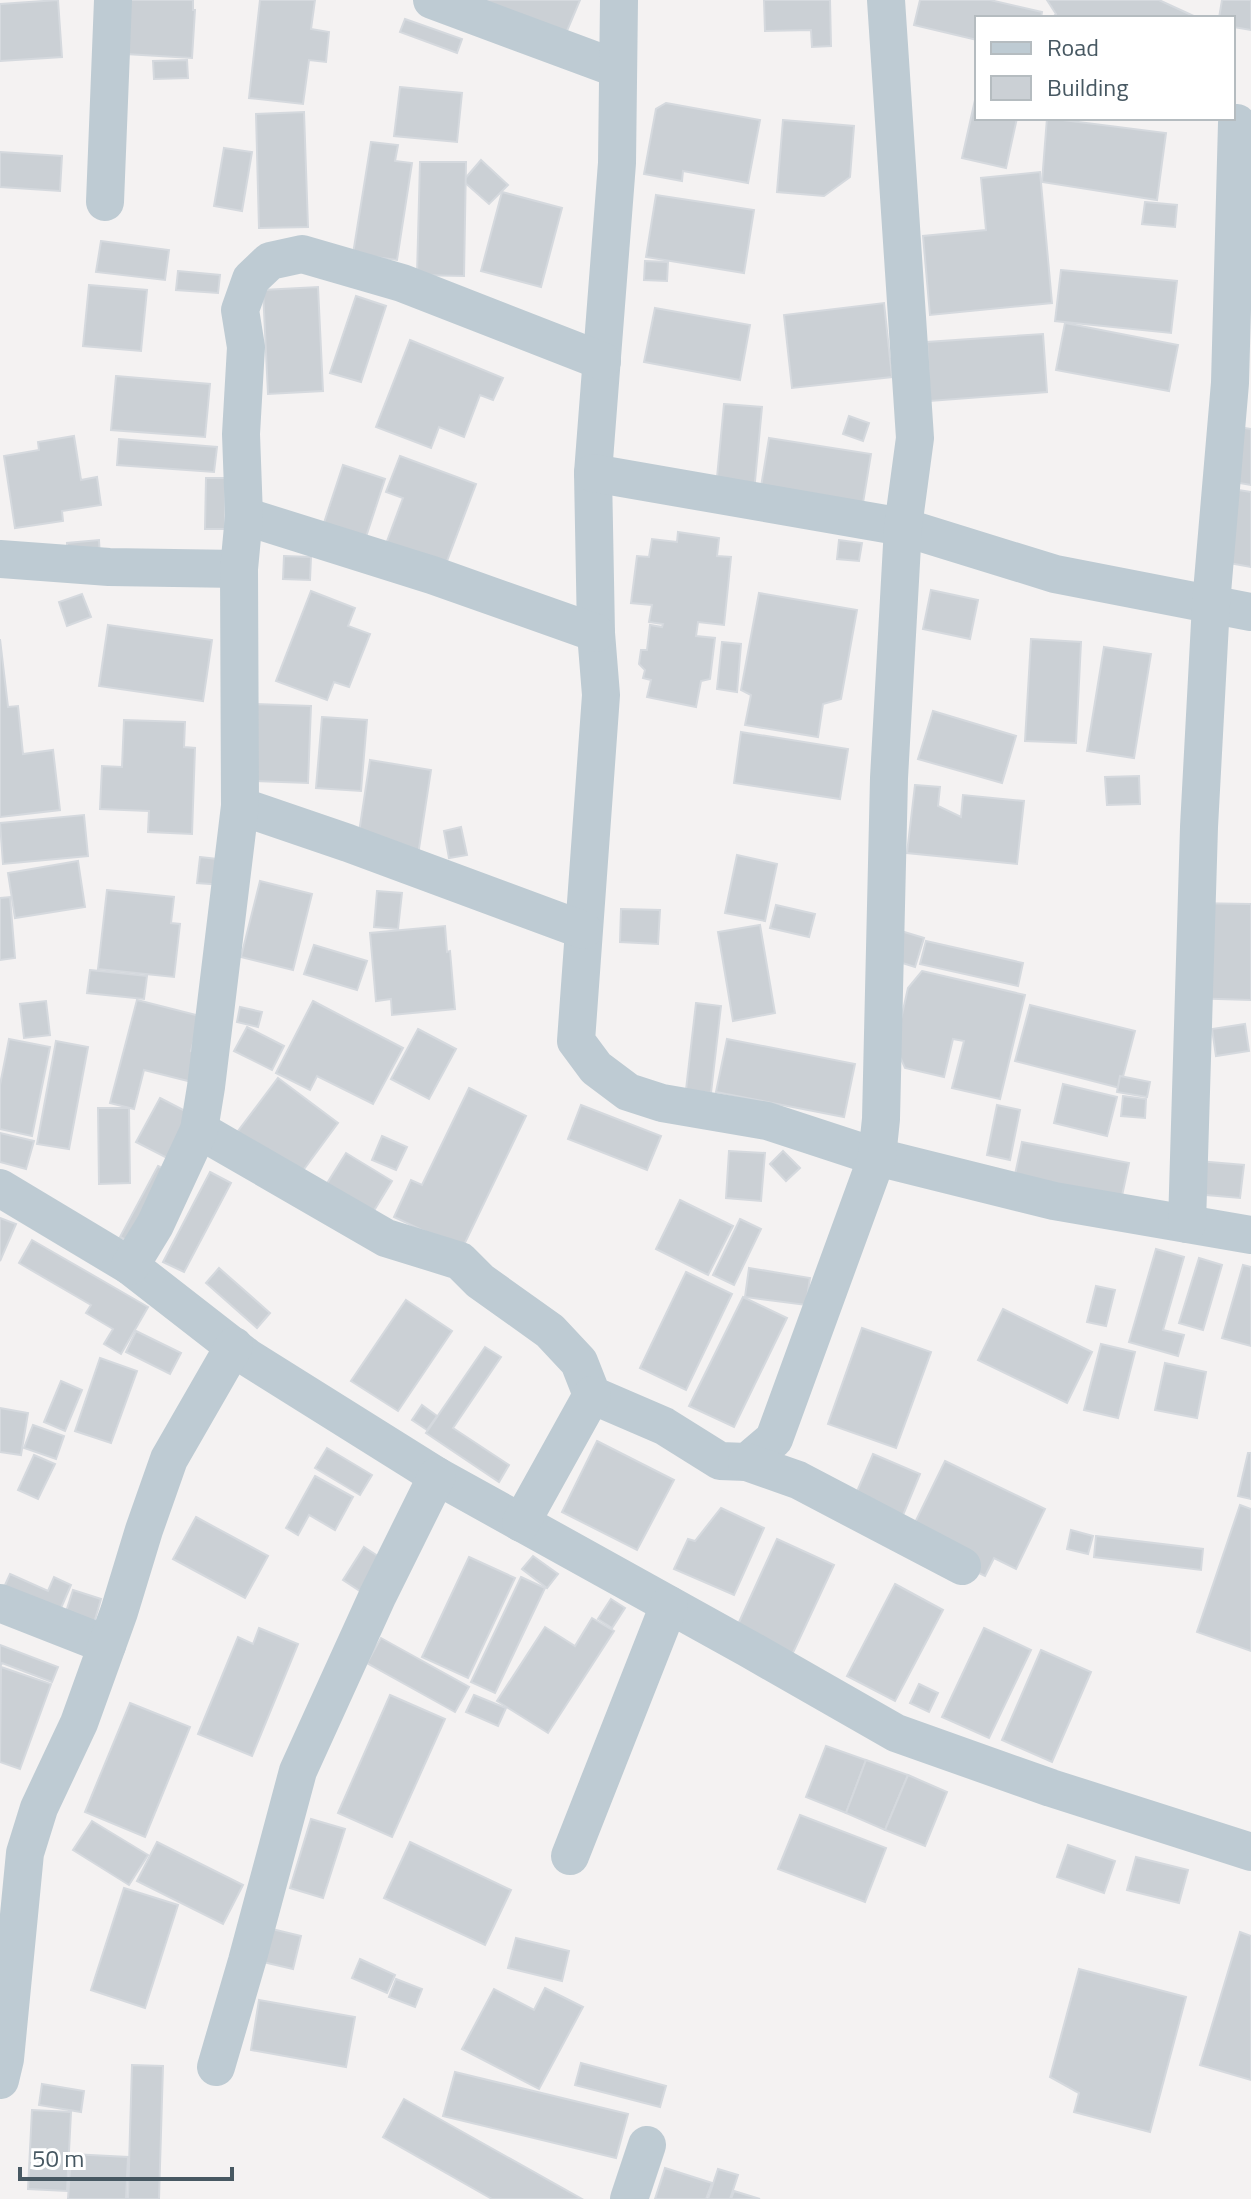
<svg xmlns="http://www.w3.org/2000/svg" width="1251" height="2199" font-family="'Titillium Web',sans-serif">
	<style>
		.building { fill: #cbd0d5; stroke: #d5d9de; stroke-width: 2 }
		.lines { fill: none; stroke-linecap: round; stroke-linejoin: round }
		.minor { stroke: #becbd3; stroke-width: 38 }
	</style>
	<rect width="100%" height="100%" fill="#f4f2f2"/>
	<!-- building -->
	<g class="building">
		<path d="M58,0L62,57L0,61V4Z"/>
		<path d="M128,0H193V10H195L192,58L126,54Z"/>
		<path d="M260,0H315L311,29L329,32L326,62L309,60L303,104L249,98Z"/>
		<path d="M448,0H580L564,38Z"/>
		<path d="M764,0H830L831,46L812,47L811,30L765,31Z"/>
		<path d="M920,0H990L1042,12L1041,18H977V40L914,25Z"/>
		<path d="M1047,0H1159L1198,18H1052L1056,14Z"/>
		<path d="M1222,0H1251V30L1233,27V18H1219Z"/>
		<path d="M405,19L462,39L457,53L400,32Z"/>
		<path d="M187,60L188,78L154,79L153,61Z"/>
		<path d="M400,87L462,93L457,142L394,136Z"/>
		<path d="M977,91V118H1017L1006,168L962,158Z"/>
		<path d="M666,103L760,120L748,183L683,171L682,181L644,174L656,109Z"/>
		<path d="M304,112L308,227L259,228L256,114Z"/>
		<path d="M1047,118L1166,133L1157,200L1042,182Z"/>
		<path d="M783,120L854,126L850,177L824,196L777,192Z"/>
		<path d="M371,142L398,145L395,161L412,163L397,260L353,254Z"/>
		<path d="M224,148L252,152L242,211L214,206Z"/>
		<path d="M0,152L62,156L60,191L0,187Z"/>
		<path d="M481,160L508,185L489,204L463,181Z"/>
		<path d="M420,162H466L464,276L417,275Z"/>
		<path d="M1040,172L1052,303L930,315L923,236L986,230L981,178Z"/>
		<path d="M502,192L562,208L541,287L481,271Z"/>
		<path d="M656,195L754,210L744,273L646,257Z"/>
		<path d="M1145,202L1177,205L1175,227L1142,224Z"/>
		<path d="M101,241L169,250L165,280L96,272Z"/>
		<path d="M645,261L668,262L667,281L644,280Z"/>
		<path d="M1061,270L1177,281L1171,333L1055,321Z"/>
		<path d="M178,271L220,275L218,293L176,290Z"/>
		<path d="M89,285L147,290L141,351L83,346Z"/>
		<path d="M318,287L323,391L268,394L263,290Z"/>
		<path d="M356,296L386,306L361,382L330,373Z"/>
		<path d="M884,303L892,377L792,388L784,315Z"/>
		<path d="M655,308L750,325L740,380L644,362Z"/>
		<path d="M1065,323L1178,345L1169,391L1056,370Z"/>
		<path d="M1043,334L1047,392L930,401L927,342Z"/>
		<path d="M410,340L503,378L493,400L480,395L464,437L439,427L431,448L376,427Z"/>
		<path d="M116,376L210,384L205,437L111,430Z"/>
		<path d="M724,404L762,407L754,492L716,488Z"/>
		<path d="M849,416L869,423L863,441L843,434Z"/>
		<path d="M1215,423L1251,429V485L1205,477Z"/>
		<path d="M74,436L81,480L97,477L101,505L62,511L63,521L15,528L4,456L39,450L38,442Z"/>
		<path d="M769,438L871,454L862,509L760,493Z"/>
		<path d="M119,439L217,447L214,472L117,465Z"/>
		<path d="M400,456L476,484L441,577L382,555L403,498L386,492Z"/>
		<path d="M343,465L385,479L362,549L320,535Z"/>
		<path d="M206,478H225V529H205Z"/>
		<path d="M1220,487L1251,492V567L1207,559Z"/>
		<path d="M678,532L719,538L717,556L731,557L724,625L698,622L696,636L715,638L710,679L701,681L696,707L647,697L651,680L643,678L645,670L639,664L641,650H647L650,625L662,627L663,624L649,622L652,605L631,603L637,556L649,557L652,539L677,542Z"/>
		<path d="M99,540L100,557L68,560L67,543Z"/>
		<path d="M839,540L862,543L859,561L837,559Z"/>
		<path d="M284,556L311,557L310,580L283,579Z"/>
		<path d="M931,590L978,600L970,639L923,629Z"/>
		<path d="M311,591L355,608L348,626L370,634L349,687L334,682L327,700L276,681Z"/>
		<path d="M759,593L857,610L841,699L823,704L818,737L745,725L751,695L741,690Z"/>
		<path d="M82,594L91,617L67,626L59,602Z"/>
		<path d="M108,625L212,640L203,701L99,686Z"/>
		<path d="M0,639L8,707L18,706L23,754L53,750L60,810L0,817Z"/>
		<path d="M1031,639L1081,642L1076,743L1025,741Z"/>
		<path d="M722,642L741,644L737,692L717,689Z"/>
		<path d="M1104,647L1151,654L1134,758L1087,751Z"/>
		<path d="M255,704L311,706L308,783L253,781Z"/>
		<path d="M933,711L1016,736L1002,783L918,759Z"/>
		<path d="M322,717L367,720L361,791L316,788Z"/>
		<path d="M124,720L185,722L184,747L195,748L192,834L148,832L149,811L100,809L102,766L122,767Z"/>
		<path d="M741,732L848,749L840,799L734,783Z"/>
		<path d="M370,760L431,770L416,868L355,859Z"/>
		<path d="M1139,776L1140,804L1107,805L1105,777Z"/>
		<path d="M915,785L940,787L938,806L961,817L963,795L1024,801L1017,864L907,853Z"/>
		<path d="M84,815L88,856L3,864L0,823Z"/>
		<path d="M461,827L467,855L449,858L444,831Z"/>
		<path d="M737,855L777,864L765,921L725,913Z"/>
		<path d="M200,857L226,860L223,885L197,883Z"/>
		<path d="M78,861L85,907L15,918L8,873Z"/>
		<path d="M260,881L312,894L293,970L241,957Z"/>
		<path d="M107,890L174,897L171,923L180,924L174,977L98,969Z"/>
		<path d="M377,891L402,893L398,929L374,927Z"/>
		<path d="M10,897L15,958L0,960V898Z"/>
		<path d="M1191,903L1251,904V1000L1187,998Z"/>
		<path d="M776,905L815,914L809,937L770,928Z"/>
		<path d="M621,909L660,910L658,944L620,942Z"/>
		<path d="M760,925L775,1013L733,1021L718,932Z"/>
		<path d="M445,926L447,952L450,951L455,1009L392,1015L391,999L376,1001L370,933Z"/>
		<path d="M901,931L924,938L915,967L893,960Z"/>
		<path d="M926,941L1023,963L1018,986L920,964Z"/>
		<path d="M314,945L367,961L357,990L304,974Z"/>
		<path d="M90,970L147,976L144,999L87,993Z"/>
		<path d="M922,971L1025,995L1000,1099L952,1088L964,1041L953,1039L944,1077L905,1068L895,1046L908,988Z"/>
		<path d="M137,1000L200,1016L191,1051L199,1053L192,1082L144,1070L134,1109L110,1103Z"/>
		<path d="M46,1001L50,1035L24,1038L20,1004Z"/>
		<path d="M313,1001L403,1048L373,1104L317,1076L310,1090L276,1073Z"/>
		<path d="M696,1003L721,1006L711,1093L686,1090Z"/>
		<path d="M1030,1005L1135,1031L1120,1088L1015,1061Z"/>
		<path d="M240,1007L262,1012L258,1027L237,1022Z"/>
		<path d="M1245,1024L1249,1051L1216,1056L1212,1029Z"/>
		<path d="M247,1027L284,1046L272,1070L234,1051Z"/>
		<path d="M418,1029L456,1049L429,1099L391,1079Z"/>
		<path d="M9,1039L50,1047L32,1136L0,1129V1085Z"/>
		<path d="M727,1039L855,1064L844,1117L716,1092Z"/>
		<path d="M56,1041L88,1047L69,1149L37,1144Z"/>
		<path d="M1120,1076L1150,1082L1147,1097L1117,1092Z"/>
		<path d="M278,1078L338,1123L293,1184L232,1139Z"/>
		<path d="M1063,1084L1117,1097L1107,1136L1054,1123Z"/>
		<path d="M469,1088L526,1116L462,1249L394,1217L411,1180L422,1185Z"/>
		<path d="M1123,1096L1146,1099L1145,1118L1121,1116Z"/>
		<path d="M160,1098L191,1114L167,1158L136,1142Z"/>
		<path d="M581,1105L661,1136L647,1170L568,1139Z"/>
		<path d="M997,1105L1020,1110L1010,1160L987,1155Z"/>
		<path d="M98,1108H129L130,1183L99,1184Z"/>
		<path d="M0,1133L34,1141L26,1169L0,1162Z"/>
		<path d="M382,1136L407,1147L396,1170L372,1160Z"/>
		<path d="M1022,1142L1129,1163L1120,1205L1013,1184Z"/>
		<path d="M729,1151L765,1153L761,1201L726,1198Z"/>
		<path d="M783,1151L800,1168L786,1181L770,1164Z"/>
		<path d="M346,1153L392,1181L367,1222L321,1193Z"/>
		<path d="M1198,1161L1244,1165L1240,1198L1195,1194Z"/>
		<path d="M158,1166L181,1178L143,1249L120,1237Z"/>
		<path d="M210,1172L231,1183L184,1272L163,1262Z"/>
		<path d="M680,1200L733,1226L708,1275L656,1249Z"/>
		<path d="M0,1218L16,1224L0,1261Z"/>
		<path d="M740,1219L761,1229L734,1285L713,1275Z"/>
		<path d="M32,1240L148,1307L121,1354L104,1344L113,1329L86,1313L91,1305L19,1263Z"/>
		<path d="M1156,1249L1184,1257L1163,1330L1184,1335L1178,1356L1129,1342Z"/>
		<path d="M1199,1258L1222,1265L1203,1330L1179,1323Z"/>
		<path d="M1243,1265L1251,1267V1346L1222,1338Z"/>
		<path d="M219,1268L270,1313L257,1328L206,1283Z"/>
		<path d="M749,1268L810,1278L806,1305L745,1297Z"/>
		<path d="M686,1272L732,1294L686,1390L640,1368Z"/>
		<path d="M1096,1286L1115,1290L1106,1326L1087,1322Z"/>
		<path d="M743,1297L787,1318L734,1427L689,1406Z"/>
		<path d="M406,1300L452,1331L398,1411L351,1381Z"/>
		<path d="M1003,1309L1092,1352L1067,1403L978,1360Z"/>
		<path d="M862,1328L931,1352L896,1448L828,1424Z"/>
		<path d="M136,1331L181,1353L170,1374L126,1352Z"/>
		<path d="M1101,1344L1135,1352L1118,1418L1084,1410Z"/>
		<path d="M485,1347L501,1357L453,1428L509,1465L499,1482L426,1433Z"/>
		<path d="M100,1358L137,1371L111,1443L75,1431Z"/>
		<path d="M1165,1363L1206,1372L1197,1418L1155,1410Z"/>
		<path d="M61,1381L82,1390L65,1431L44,1422Z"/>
		<path d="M422,1405L437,1416L427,1430L412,1420Z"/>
		<path d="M0,1408L28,1413L21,1455L0,1452Z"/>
		<path d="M33,1425L64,1436L56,1459L24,1448Z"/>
		<path d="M597,1441L674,1480L637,1550L562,1512Z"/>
		<path d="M327,1448L372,1475L360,1495L315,1468Z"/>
		<path d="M1248,1453H1251V1499L1238,1496Z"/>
		<path d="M873,1454L920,1474L901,1520L853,1501Z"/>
		<path d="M34,1455L55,1464L38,1499L18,1490Z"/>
		<path d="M945,1461L1045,1509L1016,1569L994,1558L985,1576L907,1539Z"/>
		<path d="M315,1476L353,1497L335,1530L309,1515L298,1535L286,1528Z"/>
		<path d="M1240,1505L1251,1509V1651L1197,1632Z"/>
		<path d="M721,1508L764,1528L734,1595L674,1569L688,1539L695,1541Z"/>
		<path d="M196,1517L268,1556L245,1598L173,1559Z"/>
		<path d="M1071,1530L1093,1536L1088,1554L1067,1549Z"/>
		<path d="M1096,1536L1203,1549L1201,1570L1094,1557Z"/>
		<path d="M777,1539L834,1565L791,1657L735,1631Z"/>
		<path d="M364,1547L384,1560L363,1593L343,1580Z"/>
		<path d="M533,1556L558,1574L547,1588L522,1569Z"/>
		<path d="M469,1557L515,1578L468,1678L422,1657Z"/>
		<path d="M10,1574L48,1591L54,1577L71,1585L54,1624L0,1596Z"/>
		<path d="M521,1577L545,1588L495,1693L471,1682Z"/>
		<path d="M895,1584L943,1610L895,1701L847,1676Z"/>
		<path d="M73,1590L101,1599L92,1630L63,1621Z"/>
		<path d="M611,1599L625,1608L612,1628L598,1619Z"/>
		<path d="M592,1618L614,1631L548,1733L497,1701L545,1627L575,1646Z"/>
		<path d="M259,1628L298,1644L252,1756L198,1734L238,1637L253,1644Z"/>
		<path d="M984,1628L1031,1650L989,1738L942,1717Z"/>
		<path d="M381,1638L469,1687L455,1712L367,1663Z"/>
		<path d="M0,1645L58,1667L52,1682L2,1663L0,1667Z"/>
		<path d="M1041,1650L1091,1672L1052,1762L1002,1740Z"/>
		<path d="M1,1667L51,1684L20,1769L0,1762Z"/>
		<path d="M919,1684L938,1693L929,1712L910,1703Z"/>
		<path d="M390,1695L445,1719L392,1837L338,1813Z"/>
		<path d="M474,1695L506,1708L498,1726L466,1712Z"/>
		<path d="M130,1703L190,1727L145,1837L85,1812Z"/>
		<path d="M826,1746L866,1760L846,1813L806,1797Z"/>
		<path d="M866,1760L908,1775L885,1830L846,1813Z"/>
		<path d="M908,1775L947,1792L925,1846L885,1830Z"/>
		<path d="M800,1815L886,1848L865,1902L778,1869Z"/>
		<path d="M311,1819L345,1829L323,1898L290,1888Z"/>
		<path d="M92,1821L148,1855L129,1885L73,1850Z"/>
		<path d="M157,1842L243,1885L223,1924L137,1881Z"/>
		<path d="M410,1842L511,1890L485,1945L384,1898Z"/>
		<path d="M1068,1845L1115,1861L1104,1893L1057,1877Z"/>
		<path d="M1136,1857L1188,1870L1179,1903L1127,1890Z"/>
		<path d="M124,1888L178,1905L145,2008L91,1990Z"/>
		<path d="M272,1929L301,1936L293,1969L263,1962Z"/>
		<path d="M1240,1932L1251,1936V2080L1200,2065Z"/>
		<path d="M516,1938L569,1951L562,1981L508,1968Z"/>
		<path d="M360,1959L395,1975L387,1993L352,1978Z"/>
		<path d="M1079,1969L1186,1997L1150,2132L1074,2112L1079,2093L1050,2077Z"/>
		<path d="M396,1979L422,1989L415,2007L389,1997Z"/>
		<path d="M545,1988L583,2007L539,2089L462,2049L494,1989L534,2010Z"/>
		<path d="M259,2000L355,2017L346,2067L251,2050Z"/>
		<path d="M581,2063L666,2086L660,2107L575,2085Z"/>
		<path d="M132,2065L163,2066L159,2199H128Z"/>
		<path d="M455,2072L628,2114L616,2158L443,2116Z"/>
		<path d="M42,2084L84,2091L81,2112L39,2105Z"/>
		<path d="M404,2099L582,2199H492L383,2137Z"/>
		<path d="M32,2110L71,2112L67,2191L28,2189Z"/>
		<path d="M71,2154L128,2157L126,2199H68Z"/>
		<path d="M665,2168L712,2183L706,2199H655Z"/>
		<path d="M718,2169L738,2175L730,2199H708Z"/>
		<path d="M734,2191L760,2199H731Z"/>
	</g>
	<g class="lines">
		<!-- minor -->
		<g class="minor">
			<path d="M432,0L618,69"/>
			<path d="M619,0L617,163L593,473L596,633L601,695L576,1041L596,1068L628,1092L662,1103L767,1121L877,1157L1054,1201L1251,1235"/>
			<path d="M105,202L113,0"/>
			<path d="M593,473L903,527L1055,574L1251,612"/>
			<path d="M244,516L432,575L596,633"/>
			<path d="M0,559L109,567L239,569"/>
			<path d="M240,806L348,843L583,930"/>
			<path d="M199,1130L386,1238L460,1261L480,1281L550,1331L579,1362L592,1395L664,1426L720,1461L747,1462L774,1439L877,1157L881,1119L889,778L903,527L915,438L886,0"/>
			<path d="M0,1188L130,1266L247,1357L437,1476L749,1649L896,1733L1051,1788L1251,1852"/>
			<path d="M1187,1224L1199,827L1211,604L1230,383L1237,123"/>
			<path d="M130,1266L155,1225L199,1130L206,1087L240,806L239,569L244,516L241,434L246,347L240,310L251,279L270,261L302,254L402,283L602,361"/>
			<path d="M747,1462L798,1480L962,1566"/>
			<path d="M521,1523L592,1395"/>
			<path d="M0,1603L107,1645"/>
			<path d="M570,1856L669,1605"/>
			<path d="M216,2067L247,1961L298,1771L378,1595L437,1476"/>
			<path d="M0,2080L5,2059L25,1853L39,1808L79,1723L119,1612L144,1530L169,1459L234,1346"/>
			<path d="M629,2199L647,2145"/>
		</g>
	</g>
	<!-- legend -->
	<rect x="975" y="16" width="260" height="104" fill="#ffffff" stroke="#b5bcc0" stroke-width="2"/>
	<rect x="991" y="42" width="40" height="12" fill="#becbd3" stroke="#b5bcc0" stroke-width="2"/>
	<text x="1047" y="56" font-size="24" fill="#475862">Road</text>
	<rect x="991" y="76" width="40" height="24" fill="#cbd0d5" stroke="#b5bcc0" stroke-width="2"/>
	<text x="1047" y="96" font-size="24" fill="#475862">Building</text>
	<!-- scale -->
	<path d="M20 2167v12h212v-12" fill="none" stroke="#475862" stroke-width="4"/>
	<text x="32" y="2167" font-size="24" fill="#475862" stroke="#ffffff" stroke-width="6" paint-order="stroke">50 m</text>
</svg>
